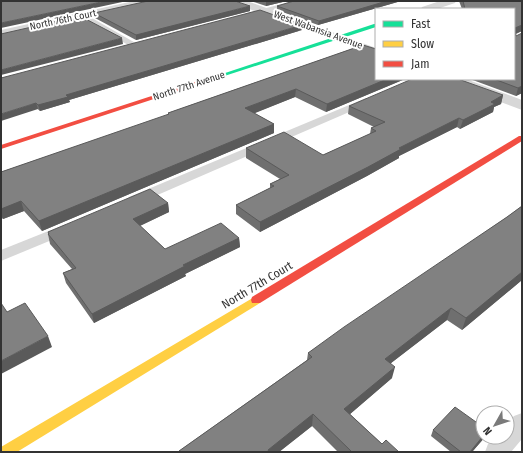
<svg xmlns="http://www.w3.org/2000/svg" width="523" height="453" font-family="'Fira Sans Condensed',sans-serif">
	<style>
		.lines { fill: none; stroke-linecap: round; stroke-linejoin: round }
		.lane { fill: #d7d7d7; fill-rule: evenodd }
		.street { fill: #d7d7d7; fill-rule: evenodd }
		.fast { fill: #16e098; fill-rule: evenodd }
		.slow { fill: #ffcf43; fill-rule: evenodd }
		.jam { fill: #f24e42; fill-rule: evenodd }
		.wall { fill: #6f6f6f }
		.shaded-wall { fill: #5a5a5a }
		.building { fill: #818181; stroke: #5a5a5a }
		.labels { text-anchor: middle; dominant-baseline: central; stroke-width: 4; stroke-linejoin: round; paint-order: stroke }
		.far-street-label { font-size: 10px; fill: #333; stroke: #fff }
		.street-label { font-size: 12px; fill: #333; stroke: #fff }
	</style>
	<rect width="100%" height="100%" fill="#fff"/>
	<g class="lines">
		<!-- lane -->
		<g class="lane">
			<path d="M293,1H305L250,17L246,15L247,13Z"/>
			<path d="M79,14H85L139,45L138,47H132L79,18Z"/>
			<path d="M366,98L370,99L371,101L370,103L139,203L134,204L129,203L127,200L129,197Z"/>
			<path d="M66,224L71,226L74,229L71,232L1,261V250Z"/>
			<path d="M522,413V439L511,452H485L488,444L495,437H507V424L514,416Z"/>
		</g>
		<!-- street -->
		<g class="street">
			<path d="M134,1H153L148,4L1,38V30Z"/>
			<path d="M232,1H247L376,48V56L233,3Z"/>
			<path d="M440,1H456L455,3L437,9H421L422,7Z"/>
			<path d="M445,79H466L522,100V110L447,82Z"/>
		</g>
		<!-- fast -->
		<path class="fast" d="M374,24H376V27L212,80L207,79Z"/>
		<!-- slow -->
		<path class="slow" d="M256,296L260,297L261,300L260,303L17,452H1V447Z"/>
		<!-- jam -->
		<g class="jam">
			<path d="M210,77L212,78V80L1,149V145Z"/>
			<path d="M519,136H522V141L260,303H252L251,300L252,297Z"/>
		</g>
	</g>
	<!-- wall -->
	<g class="wall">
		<path d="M251,1H287L266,6Z"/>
		<path d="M401,1L318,25L277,10V6Z"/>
		<path d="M459,1H522V31L516,34L522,93L516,96L470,79H514V9H462Z"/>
		<path d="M250,11L136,40L95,18L94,13Z"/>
		<path d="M302,30L69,100L70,102L40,111L1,78Z"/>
		<path d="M363,45L376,79H405L326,112L295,97L254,113L274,124V133L42,231L24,211L3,219L1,217V172L168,115V113Z"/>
		<path d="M503,95L501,104L494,107L493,112L460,129L457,127L399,156V158L367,176L260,232L236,214V205L270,188V184L280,179L246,158V148L323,155L370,134L371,128L374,127L348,114L349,106Z"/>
		<path d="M168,203L169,212L140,226L165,249L239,238L240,247L185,274L186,276L94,323L66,283L63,273L72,269L50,244L48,234V232Z"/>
		<path d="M522,206V280L462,330L447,320L391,363L392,378L350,414L382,444L399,452H338L312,426L279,452H179V451L307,360L308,353L507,217Z"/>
		<path d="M433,430L485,437L472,452H451L431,436Z"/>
	</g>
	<!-- shaded-wall -->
	<g class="shaded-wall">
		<path d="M106,1H127L1,28V23Z"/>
		<path d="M270,1H287L266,6V2Z"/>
		<path d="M387,1H401L318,25L319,21Z"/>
		<path d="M250,6V11L136,40V35Z"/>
		<path d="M302,25V30L69,100L70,102L40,111L38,105L66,95Z"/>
		<path d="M522,25V31L514,34L515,28Z"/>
		<path d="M122,38L123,44L1,75V70Z"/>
		<path d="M387,79H405L326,112L327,104Z"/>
		<path d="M522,86V93L516,96L518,88Z"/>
		<path d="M296,89L295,97L245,117V108Z"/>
		<path d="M503,95L501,104L494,107L493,112L460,129L463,120L491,102Z"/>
		<path d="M36,103L38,109L1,121V114Z"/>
		<path d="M459,118L457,127L399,156V158L367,176L260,232V222L399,148Z"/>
		<path d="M274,124V133L42,231L39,221Z"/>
		<path d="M21,201L24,211L3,219L1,214V209Z"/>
		<path d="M168,203L169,212L135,228L133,219Z"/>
		<path d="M239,238L240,247L185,274L186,276L94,323L92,314L183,265Z"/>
		<path d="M522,272V280L462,330L466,318Z"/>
		<path d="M451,308L447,320L382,370L385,359Z"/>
		<path d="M48,336L52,347L1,374V361Z"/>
		<path d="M395,367L392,378L342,421L344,409Z"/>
		<path d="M313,414L312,426L279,452H268V450Z"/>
		<path d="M483,436V437H485L472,452H470Z"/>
	</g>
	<!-- building -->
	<g class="building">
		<path d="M1,1H106L1,23Z"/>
		<path d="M148,1H235L250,6L136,35L94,13Z"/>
		<path d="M294,1H387L319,21L277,6Z"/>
		<path d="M463,1H522V25L515,28L516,36L522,33V86L518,88L494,79H514V9H465Z"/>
		<path d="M260,10L302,25L66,95L68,97L38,105L36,103L1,114V78Z"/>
		<path d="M80,16L122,38L1,70V34Z"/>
		<path d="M363,45L376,49V79H387L327,104L296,89L245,108L274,124L39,221L21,201L1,209V172L169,114L168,113Z"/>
		<path d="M412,79H458L503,95L491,102L495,104L463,120L459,118L399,148L401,149L368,167L260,222L236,205L274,186L270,184L289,175L246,148L284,132L323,155L376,131L371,128L385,122L349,106Z"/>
		<path d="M150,189L168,203L133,219L165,249L221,223L239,238L183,265L185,266L92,314L63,273L76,268L48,234H49L48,232Z"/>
		<path d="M522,206V272L466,318L451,308L385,359L395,367L344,409L382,444L386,440L399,452H352L313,414L268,450L269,452H179V451L312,357L308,353L344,327L507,217Z"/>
		<path d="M1,303L7,312L25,303L48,336L1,361Z"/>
		<path d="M455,407L483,427V436L470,452H461L433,430Z"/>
	</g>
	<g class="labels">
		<!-- far-street labels -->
		<g class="far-street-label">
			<text transform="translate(63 20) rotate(-12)">North 76th Court</text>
			<text transform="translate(318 30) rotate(20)">West Wabansia Avenue</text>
			<text transform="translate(189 86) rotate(-18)">North 77th Avenue</text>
		</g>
		<!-- street labels -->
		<g class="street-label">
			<text transform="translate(257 285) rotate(-31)">North 77th Court</text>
		</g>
	</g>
	<!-- border -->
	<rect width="523" height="453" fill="none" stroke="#333333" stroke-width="4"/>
	<!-- legend -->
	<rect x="375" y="8" width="140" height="72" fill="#ffffff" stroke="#adadad"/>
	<rect x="383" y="21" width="20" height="6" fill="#16e098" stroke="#adadad"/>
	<text x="411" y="28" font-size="12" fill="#333333">Fast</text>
	<rect x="383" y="41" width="20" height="6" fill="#ffcf43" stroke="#adadad"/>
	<text x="411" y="48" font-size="12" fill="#333333">Slow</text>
	<rect x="383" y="61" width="20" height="6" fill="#f24e42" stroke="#adadad"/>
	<text x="411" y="68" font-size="12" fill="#333333">Jam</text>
	<!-- north arrow -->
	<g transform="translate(495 425) rotate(231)"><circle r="19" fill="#ffffff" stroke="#adadad"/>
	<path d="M0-3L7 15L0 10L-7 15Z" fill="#7a7a7a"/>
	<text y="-6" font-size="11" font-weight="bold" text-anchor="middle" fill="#333333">N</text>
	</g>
</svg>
